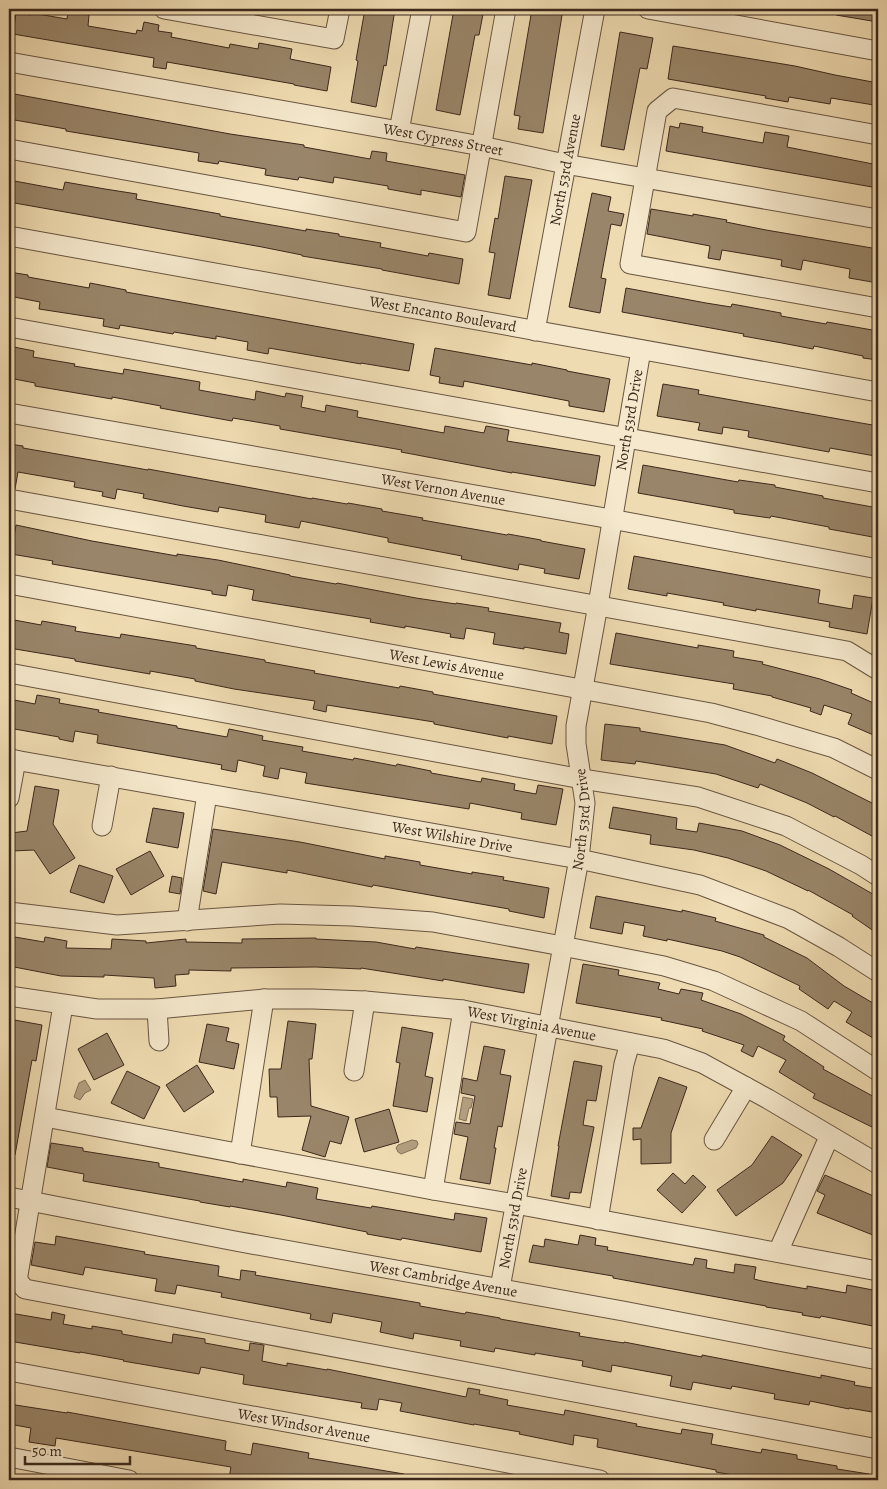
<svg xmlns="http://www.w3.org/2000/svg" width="887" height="1489" font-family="Alegreya,serif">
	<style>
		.water { fill: #b29e7e; stroke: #826f57 }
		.building { fill: #998569; stroke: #3b281c }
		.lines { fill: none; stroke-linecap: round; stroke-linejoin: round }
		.minor-casing { stroke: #685541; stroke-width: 21 }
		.minor { stroke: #f5e8cc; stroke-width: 19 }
		.labels { text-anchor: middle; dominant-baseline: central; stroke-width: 4.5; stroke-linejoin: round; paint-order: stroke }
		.street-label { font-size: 15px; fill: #3b281c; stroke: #f5e8cc }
	</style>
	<rect width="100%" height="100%" fill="#efdbb1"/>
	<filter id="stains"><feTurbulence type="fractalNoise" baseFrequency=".004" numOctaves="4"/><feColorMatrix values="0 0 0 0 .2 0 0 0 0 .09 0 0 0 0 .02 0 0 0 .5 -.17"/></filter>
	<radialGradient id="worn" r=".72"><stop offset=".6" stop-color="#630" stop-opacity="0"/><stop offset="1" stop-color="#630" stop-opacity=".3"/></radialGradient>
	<!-- water -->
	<g class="water">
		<path d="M85,1080L91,1090L85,1093L80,1100L74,1097L79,1083Z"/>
		<path d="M463,1097L473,1099L471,1108H469L466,1121L459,1119Z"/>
		<path d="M412,1140L417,1141L418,1144L416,1148L401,1154L398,1152L396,1148L398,1145Z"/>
	</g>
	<!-- building -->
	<g class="building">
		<path d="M365,9H395L386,66L384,65L376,107L351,102L358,61L356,60Z"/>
		<path d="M454,9H484L479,35H475L460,115L436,110Z"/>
		<path d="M532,9H563L543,133L518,129L520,116L514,115Z"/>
		<path d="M836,9H878V22L836,15Z"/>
		<path d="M68,11L89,15L88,26L136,34L137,30L142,31L144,22L159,25L158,31L172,33L171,37L229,48L230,44L258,49L259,43L292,49L290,59L331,67L327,91L294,85V84L167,62L166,69L153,67L154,58L13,34L16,13L31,15L32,13L67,19Z"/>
		<path d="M620,32L653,38L647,69L640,68L624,150L601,146Z"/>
		<path d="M673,46L795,66L835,75L878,83L874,105L831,98L830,104L789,97L788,102L765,98L766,96L668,79Z"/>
		<path d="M9,93L230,134L304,145V147L370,159L372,151L387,153L386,161L465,175L461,197L421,190V195L388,189V186L334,177L333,183L299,177L298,180L265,175L266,169L219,161L218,164L198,161L199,153L66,131V129L9,119Z"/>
		<path d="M680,123L703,127L702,132L763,143L765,132L789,136L787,147L878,165V188L666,151L670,126L679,128Z"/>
		<path d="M505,176L532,180L510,299L488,295L495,253L489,252L495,218L498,219Z"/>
		<path d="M9,180L63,190L65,182L105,189L137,194L136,199L220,214V216L306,231V229L339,234V236L381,243L380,247L428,256L429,253L463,259L459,284L382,270V269L302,256V255L262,247L9,202Z"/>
		<path d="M592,193L611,197L608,211L624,214L621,226L611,224L601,278L606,279L600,313L569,307Z"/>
		<path d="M651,209L693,216V214L727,220L726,222L766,230L878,249V283L849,278L850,269L803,260L801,270L781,266L782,260L722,250L720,260L708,258L710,246L647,234Z"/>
		<path d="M9,272L28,275V277L89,288L90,283L126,290V292L414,344L409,371L361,363V364L269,348L268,354L247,350L248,342L216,336V339L174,332L173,334L120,325L119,329L103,326L104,319L39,309L40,302L9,296Z"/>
		<path d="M626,288L706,303L731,307L732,304L781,313V316L826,324L827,322L878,331V360L863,358V356L814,346L813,349L782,343L743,336L744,334L622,312Z"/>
		<path d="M9,346L34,351L33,357L75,364L74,366L123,374L124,369L200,382L199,390L255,400L256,391L285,397L286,393L303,396L301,407L325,412L326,405L358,411L357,417L444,433L445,426L484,433L486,426L509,430L507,441L600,456L595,486L512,472V473L401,452L402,450L280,429V426L233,418L232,421L160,408L161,406L112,397V399L35,386V383L9,378Z"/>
		<path d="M435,348L532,365V363L567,370V371L610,379L604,412L569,406V401L464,381L463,387L439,383L440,377L430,375Z"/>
		<path d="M663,384L699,390L698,394L878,426V437L875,456L830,448L829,452L748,437L749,431L723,427L722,434L698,430L700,423L657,416Z"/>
		<path d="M9,444L23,446V448L148,470V469L312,499V498L347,504L348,503L382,509V511L423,518L422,520L507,535L508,534L541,540V541L585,549L579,579L544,573L545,569L519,564L518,570L461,559L462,556L388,542V538L301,521L299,528L265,522L266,515L219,507L218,512L183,506L143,498L144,494L117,489L115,499L102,496L103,492L74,487L75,482L18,472L15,489L9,488Z"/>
		<path d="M643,465L738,482L739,480L775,485V487L823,496V498L878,508V538L829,529V527L771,516L770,518L734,513V510L638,493Z"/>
		<path d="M16,525L92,541L177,556V554L218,560L290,575V576L336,584L337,583L416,598L456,604V603L489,608L488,611L561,623L559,632L569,634L566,654L524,647V649L493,644L495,633L466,628L464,639L450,637L451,634L405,626V628L370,622L371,619L252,600L254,590L228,585L226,596L212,594V591L52,564L53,561L11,554Z"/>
		<path d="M634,556L820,590L818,603L852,609L854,595L873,598L867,634L829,627L830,622L756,609V611L723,605L724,603L667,593V596L628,589Z"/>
		<path d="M9,619L41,625L42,621L76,627L75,631L120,638L121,634L196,646V648L265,660V662L315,671L314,673L399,688L400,686L433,692V694L557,716L552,744L508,736V738L434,724V722L327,705L326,712L313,709L315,701L234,689L195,681V679L150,671V674L75,661V659L9,648Z"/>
		<path d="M616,633L698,648V645L734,651L733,657L763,662L762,664L820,679L852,690L851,693L878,705V737L848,724L852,714L824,705L821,715L810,711L811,708L772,697V696L733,689L734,684L610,664Z"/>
		<path d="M37,695L60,699L59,703L99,710L98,712L177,726V728L227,737L229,729L263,736L262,740L303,747L302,751L353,760L354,758L396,766L397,764L431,771V773L481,782L482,778L515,784L514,790L536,794L538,785L563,789L556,825L521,819L522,813L470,803L469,809L305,783L307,773L280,768L278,779L263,776L265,766L238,760L236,772L221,769L222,765L97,743L98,735L75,731L73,742L59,739V737L9,728V699L35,704Z"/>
		<path d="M605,724L640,728V731L725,745L775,763L777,759L812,773L878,806V824L872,836L835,816L834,817L807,803L760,784L758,788L716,774L636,761L635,764L601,760Z"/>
		<path d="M35,786L59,790L53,824L75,858L50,874L34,850L12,851L11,833L27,831Z"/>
		<path d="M613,807L677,818L676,829L697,832L699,823L742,831L780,845L829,869L878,897V934L852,916L853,915L808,890V891L766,871L728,858L694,850L650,844L651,835L609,828Z"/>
		<path d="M153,808L184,813L178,848L146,842Z"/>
		<path d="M213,829L300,842L385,859V856L420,862V865L472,874V872L504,877L503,880L549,888L544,918L509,911V909L373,885L372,887L287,870V873L222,862L216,894L203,891Z"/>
		<path d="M150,851L164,876L131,895L116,869Z"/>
		<path d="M79,865L113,876L104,903L70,892Z"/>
		<path d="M172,876L182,878L180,894L169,892Z"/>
		<path d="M596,896L682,912V910L716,918L715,921L764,935V937L807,958L844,986L878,1006V1041L846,1022L852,1012L834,1001L828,1009L799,989L800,986L740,957L722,951L667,939V941L643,936L645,926L624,922L622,934L590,928Z"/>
		<path d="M9,936L44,942L45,937L67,941L66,948L111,949L112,939L146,941V943L186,939V942L242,943V939L316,938V939L376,942L415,949L416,947L529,964L524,993L443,979V981L361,968V969L316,967L231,968V971L189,970V974L175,975L176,986L155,988L154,978L104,975V977L61,976L9,966Z"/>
		<path d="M583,964L619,970L618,975L660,983L658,989L679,994L681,989L703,993L701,1000L741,1014L785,1036L783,1040L824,1067L823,1069L878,1099V1130L813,1098L815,1094L779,1072L786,1060L758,1046L753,1057L741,1051L744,1045L702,1031L703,1029L661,1020L662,1018L576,1003Z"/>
		<path d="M9,1019L42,1025L36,1061L32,1060L15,1155H9Z"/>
		<path d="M288,1021L316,1024L312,1059H309L311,1106L349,1117L341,1144L330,1141L325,1157L302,1150L311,1116L278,1117L277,1097H270L269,1069H281Z"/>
		<path d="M207,1024L229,1028L226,1041L239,1044L234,1069L199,1062Z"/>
		<path d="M402,1027L433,1033L425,1076L433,1078L427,1112L393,1106L400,1063L396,1062Z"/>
		<path d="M107,1033L124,1065L94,1080L78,1049Z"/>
		<path d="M484,1046L505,1050L500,1074L511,1076L502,1127L498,1126L494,1148H496L490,1184L460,1179L468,1137L454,1134L456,1122L470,1124L475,1096L461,1093L463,1078L477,1081Z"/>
		<path d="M574,1061L602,1066L596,1101L587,1100L583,1125L594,1127L581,1193L570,1192L569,1199L551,1196L559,1146H558Z"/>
		<path d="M197,1065L214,1092L184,1112L166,1085Z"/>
		<path d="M127,1071L160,1087L144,1119L111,1103Z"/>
		<path d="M659,1077L687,1087L671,1133V1163L641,1164V1139L633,1140V1128H641Z"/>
		<path d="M389,1109L399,1142L364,1152L355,1119Z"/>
		<path d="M772,1136L802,1155L783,1183L736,1216L717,1190L752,1165Z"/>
		<path d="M51,1143L83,1148V1151L159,1163V1167L243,1182V1179L286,1187L287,1182L318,1188L316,1199L371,1208L372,1206L454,1220L455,1213L487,1218L481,1252L402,1238L401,1240L367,1234V1232L281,1215L230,1206V1207L200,1202V1201L83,1181L84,1174L47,1167Z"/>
		<path d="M673,1173L685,1184L693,1175L706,1187L682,1213L657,1190Z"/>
		<path d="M825,1175L878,1198V1237L817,1213L825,1195L817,1191Z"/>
		<path d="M580,1235L596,1238L595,1245L608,1247L607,1250L693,1265L695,1258L707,1260L706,1268L734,1273L735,1264L756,1267L754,1279L762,1281L807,1289V1286L846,1293L847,1285L878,1291L873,1326L821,1316L820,1318L802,1315L803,1313L766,1307V1306L613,1278V1276L529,1262L533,1245L544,1247L545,1239L578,1245Z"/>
		<path d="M56,1236L145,1252L144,1254L219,1266L218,1276L240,1280L241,1270L256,1272L255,1275L420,1303V1306L465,1314L466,1312L500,1318V1319L580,1333L579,1336L624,1343V1342L702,1357V1355L821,1378V1375L855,1382L854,1385L878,1389V1413L849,1408V1409L810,1401L809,1405L774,1399L775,1394L732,1386L731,1389L693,1382L691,1390L670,1386L672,1376L612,1365L611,1372L582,1366L583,1361L535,1353V1355L495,1348L494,1352L460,1346L461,1341L414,1333L413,1339L380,1332L382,1322L333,1313L331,1323L310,1319L311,1314L221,1297L222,1293L177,1285L175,1294L155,1291L157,1279L85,1267L83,1275L31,1265L35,1242L55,1245Z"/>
		<path d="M52,1312L65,1315L63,1324L92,1329V1326L122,1331V1334L172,1343L173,1334L205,1339V1343L249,1351L250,1343L264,1345L262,1361L287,1366V1363L327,1370V1369L466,1397L468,1388L480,1390L479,1394L508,1400L507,1405L564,1415L565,1410L637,1424L636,1426L681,1434L682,1429L713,1434L711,1444L761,1453L762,1449L797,1455V1459L837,1466V1469L869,1474L868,1480H774L750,1476V1478L716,1472V1470L597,1447L598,1439L574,1435L573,1445L519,1434L520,1432L474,1424V1425L400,1411L402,1403L379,1399L377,1410L361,1408L362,1403L243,1384L244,1375L201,1367L199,1374L123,1361L124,1360L80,1352V1353L9,1341V1322L10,1313L51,1320Z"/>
		<path d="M9,1404L67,1413V1412L226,1441L225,1450L251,1455L253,1443L309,1453L308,1458L404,1474V1480H298L263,1475L262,1480H244L229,1478L231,1467L56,1438L55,1446L29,1442L31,1428L9,1424Z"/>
	</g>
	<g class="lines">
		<!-- minor casing -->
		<g class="minor-casing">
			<g id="minor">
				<path d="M164,9L334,39L340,9"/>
				<path d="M648,9L878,51"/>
				<path id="s1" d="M9,62L399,131L481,146L565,164L878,219"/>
				<path d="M399,131L422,9"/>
				<path d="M878,135L673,98L657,111L630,264L878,308"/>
				<path d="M9,149L466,232L506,9"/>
				<path id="s2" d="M9,236L878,392"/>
				<path d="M9,327L878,483"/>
				<path id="s3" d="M535,331L595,9"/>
				<path id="s4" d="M9,413L611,519L878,569"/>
				<path d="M9,499L847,651L878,670"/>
				<path id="s5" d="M9,584L711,713L756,725L834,748L878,770"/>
				<path d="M9,673L582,779L698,797L786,826L861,865L878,876"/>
				<path id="s6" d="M9,759L579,859L700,885L789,919L839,947L878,972"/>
				<path d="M9,798L16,760"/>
				<path d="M102,826L111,776"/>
				<path d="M9,912L117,925L280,914L352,916L433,922L562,946L664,966L714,981L801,1021L878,1071"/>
				<path d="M187,921L207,794"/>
				<path id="s7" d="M9,996L97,1009H157L264,999H313L365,1001L463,1010L663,1049L702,1063L768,1099L878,1164"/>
				<path d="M63,1005L18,1275V1281L25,1289L878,1449"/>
				<path d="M157,1009L159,1041"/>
				<path d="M354,1071L365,1001"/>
				<path d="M45,1117L433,1190L515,1204L878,1271"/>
				<path d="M714,1140L746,1087"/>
				<path d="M240,1154L264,999"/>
				<path d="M433,1190L463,1010"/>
				<path id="s8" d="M9,1197L235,1241L623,1311L878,1360"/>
				<path d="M598,1220L624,1064L630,1043"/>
				<path d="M778,1252L829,1137"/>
				<path id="s9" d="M500,1288L579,859L585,803L576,744V726L598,605L641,350"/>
				<path id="s10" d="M9,1371L600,1480"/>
				<path d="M9,1457L129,1480"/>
			</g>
		</g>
		<!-- minor -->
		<use href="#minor" class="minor"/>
	</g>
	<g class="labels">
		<!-- street labels -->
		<g class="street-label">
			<text stroke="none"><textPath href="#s1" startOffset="441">West Cypress Street</textPath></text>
			<text stroke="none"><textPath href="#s3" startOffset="164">North 53rd Avenue</textPath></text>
			<text stroke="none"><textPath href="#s2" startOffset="441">West Encanto Boulevard</textPath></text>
			<text stroke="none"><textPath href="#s9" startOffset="881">North 53rd Drive</textPath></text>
			<text stroke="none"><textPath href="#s4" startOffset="441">West Vernon Avenue</textPath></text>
			<text stroke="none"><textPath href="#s5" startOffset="445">West Lewis Avenue</textPath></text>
			<text stroke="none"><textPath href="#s9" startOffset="476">North 53rd Drive</textPath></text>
			<text stroke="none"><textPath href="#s6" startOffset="450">West Wilshire Drive</textPath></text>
			<text stroke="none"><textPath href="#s7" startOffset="526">West Virginia Avenue</textPath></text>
			<text stroke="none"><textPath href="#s9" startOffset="71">North 53rd Drive</textPath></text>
			<text stroke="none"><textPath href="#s8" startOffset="442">West Cambridge Avenue</textPath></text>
			<text stroke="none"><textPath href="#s10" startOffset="300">West Windsor Avenue</textPath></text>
		</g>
	</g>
	<!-- margin -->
	<rect width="887" height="1489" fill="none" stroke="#efdbb1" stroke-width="30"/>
	<rect x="10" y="10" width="867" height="1469" fill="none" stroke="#3b281c" stroke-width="2.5"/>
	<rect x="15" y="15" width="857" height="1459" fill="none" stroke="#3b281c"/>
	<!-- scale -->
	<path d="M25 1456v8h105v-8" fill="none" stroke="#3b281c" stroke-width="2.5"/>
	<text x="32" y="1456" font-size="15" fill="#3b281c" stroke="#f5e8cc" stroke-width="4" paint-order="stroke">50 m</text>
	<rect width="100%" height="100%" filter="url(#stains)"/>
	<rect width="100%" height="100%" fill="url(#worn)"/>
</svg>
